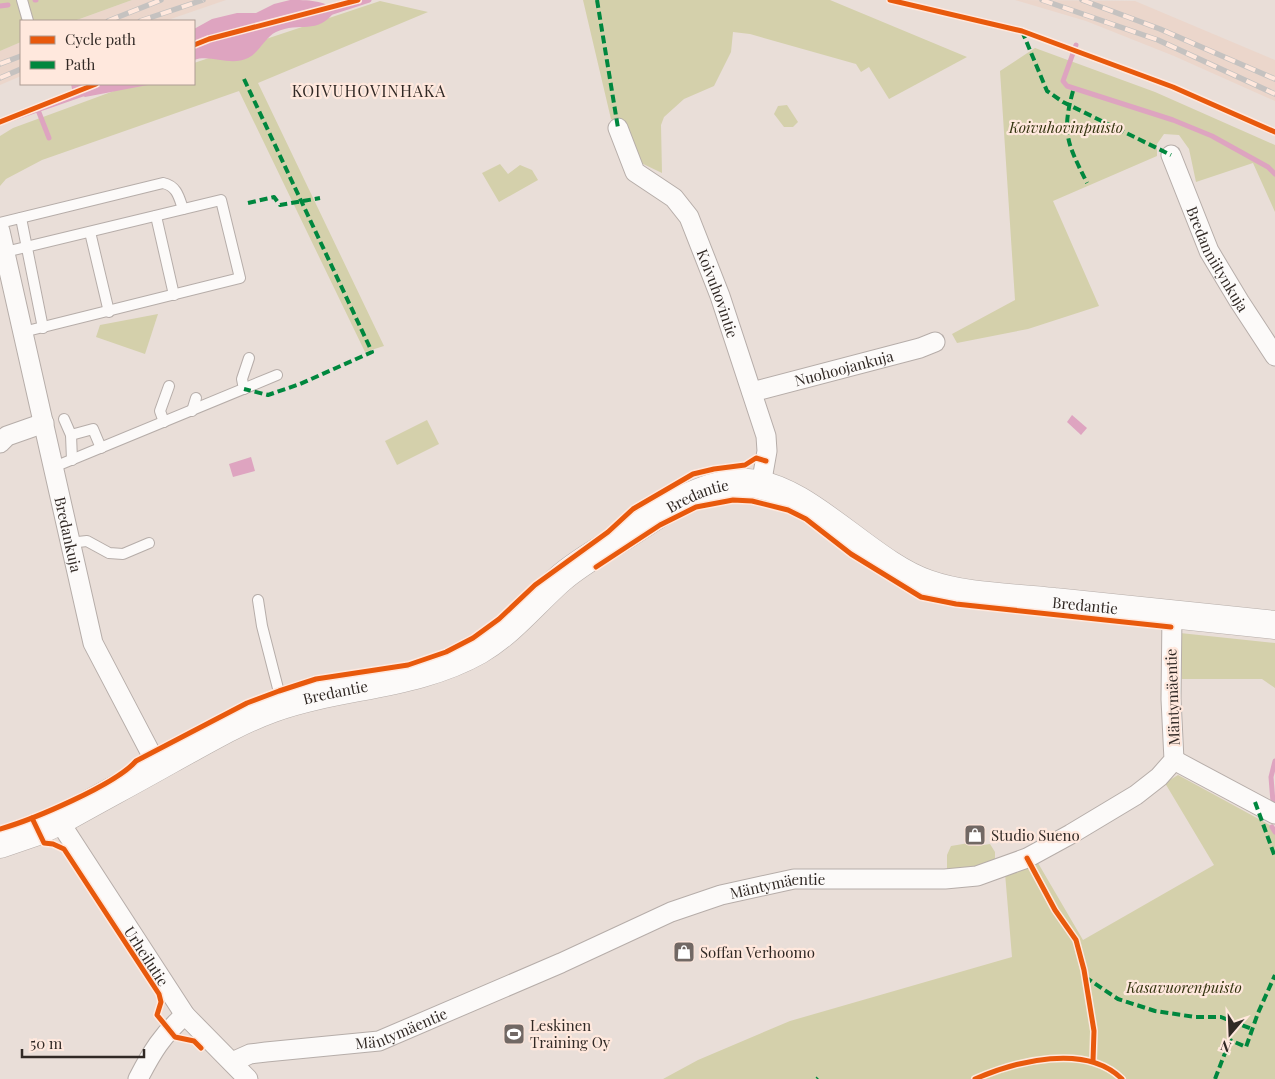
<svg xmlns="http://www.w3.org/2000/svg" width="1275" height="1079" font-family="'Playfair Display',serif">
	<style>
		.built { fill: #ebd6cb }
		.green { fill: #d4d0ab }
		.water { fill: #dea4c0 }
		.lines { fill: none; stroke-linecap: round; stroke-linejoin: round }
		.stream { stroke: #dea4c0; stroke-width: 5 }
		.lane-casing { stroke: #b6ada9; stroke-width: 12 }
		.street-casing { stroke: #b6ada9; stroke-width: 21 }
		.secondary-casing { stroke: #b6ada9; stroke-width: 29 }
		.lane { stroke: #fcfaf9; stroke-width: 10 }
		.street { stroke: #fcfaf9; stroke-width: 19 }
		.secondary { stroke: #fcfaf9; stroke-width: 28 }
		.rail-casing { stroke: #c5c2c0; stroke-width: 5.5 }
		.rail { stroke: #ffe8dd; stroke-width: 4; stroke-dasharray: 11; stroke-linecap: butt }
		.quiet { stroke: #00873e; stroke-width: 4; stroke-dasharray: 8 4; stroke-linecap: butt }
		.cycleway-casing { stroke: #ffe8dd; stroke-width: 8 }
		.cycleway { stroke: #e8590c; stroke-width: 5 }
		.labels { text-anchor: middle; dominant-baseline: central; stroke-width: 4.5; stroke-linejoin: round; paint-order: stroke }
		.park-label { font-size: 15px; font-style: italic; fill: #33330e; stroke: #ffe8dd }
		.street-label { font-size: 15px; fill: #312925; stroke: #ffe8dd }
		.poi-label { font-size: 15px; fill: #312925; stroke: #ffe8dd; text-anchor: start }
		.neighbourhood-label { font-size: 16px; letter-spacing: 1px; fill: #312925; stroke: #ffe8dd }
	</style>
	<rect width="100%" height="100%" fill="#e9ded8"/>
	<!-- built -->
	<g class="built">
		<path d="M132,0H226L165,21H74Z"/>
		<path d="M1015,0L1135,1L1275,60V101L1174,56L1086,21Z"/>
		<path d="M21,42V76L0,85V51Z"/>
	</g>
	<!-- green -->
	<g class="green">
		<path d="M0,0H132L74,21H21V42L0,51Z"/>
		<path d="M583,0H830L967,57L889,99L869,67L861,72L856,64L750,34L733,32L731,52L714,86L684,99L664,117L661,125L662,173L639,162L624,124L611,119Z"/>
		<path d="M380,1L428,12L258,83L384,346L365,352L239,91L42,160L6,179L0,186V136L13,128L133,84H194V63Z"/>
		<path d="M1035,48L1155,92L1275,145V212L1253,163L1196,182L1189,149L1179,135L1164,134L1157,144V156L1053,201L1099,306L1028,329L957,343L952,334L1015,300L1000,71Z"/>
		<path d="M787,105L798,122L793,127H784L774,114L778,106Z"/>
		<path d="M500,164L508,174L520,165L532,170L538,180L499,202L482,173Z"/>
		<path d="M158,314L145,354L96,337L100,325Z"/>
		<path d="M427,420L439,444L397,465L385,441Z"/>
		<path d="M1180,633L1275,643V688L1262,679H1182Z"/>
		<path d="M1178,775L1275,828V1079H663L698,1060L790,1021L1012,957L1005,873L1038,863L1083,940L1214,865L1165,783Z"/>
		<path d="M975,842L976,846L990,844L995,852V861L977,869H947V855L951,846Z"/>
	</g>
	<!-- water -->
	<g class="water">
		<path d="M290,0C307,0 326,0 335,11C317,36 300,21 276,32C265,37 259,53 248,58C230,67 211,54 194,60V29L212,19L237,13H256L274,4Z"/>
		<path d="M71,84H153L85,97L72,89Z"/>
		<path d="M1072,415L1087,428L1081,435L1067,422Z"/>
		<path d="M251,457L255,471L233,477L229,464Z"/>
	</g>
	<g class="lines">
		<!-- stream -->
		<g class="stream">
			<path d="M35,0H36"/>
			<path d="M0,6L8,5"/>
			<path d="M329,13L369,0"/>
			<path d="M1076,45L1063,81L1067,86L1173,120L1212,136L1268,167L1275,174"/>
			<path d="M38,110L49,138"/>
			<path d="M0,123L86,93"/>
			<path d="M1273,802L1271,777L1275,761"/>
			<path d="M1272,827L1275,832"/>
		</g>
		<!-- lane casing -->
		<g class="lane-casing">
			<g id="lane">
				<path d="M22,0L28,21"/>
				<path d="M156,216L174,295"/>
				<path d="M21,218L43,328"/>
				<path d="M0,223L163,183C177,186 179,197 183,209"/>
				<path d="M90,232L109,312"/>
				<path d="M5,252L221,200L240,278L23,332"/>
				<path d="M244,389L242,379L249,358"/>
				<path d="M192,411L196,398"/>
				<path d="M64,419L71,435L72,460"/>
				<path d="M164,422L160,411L169,386"/>
				<path d="M71,435L93,429L101,448"/>
				<path d="M54,467L277,375"/>
				<path d="M69,543L87,541L109,553L123,554L149,543"/>
				<path d="M258,600L262,626L282,704"/>
			</g>
		</g>
		<!-- street casing -->
		<g class="street-casing">
			<g id="street">
				<path id="s1" d="M618,128L635,172L674,198L689,217L720,296L766,436L767,451L761,485"/>
				<path id="s2" d="M1171,155L1209,251L1239,301L1275,356"/>
				<path id="s3" d="M0,231L93,643L158,767"/>
				<path id="s4" d="M752,392L920,348L935,342"/>
				<path d="M0,443L7,436L44,423"/>
				<path d="M1174,760L1275,814"/>
				<path id="s5" d="M59,821L185,1015L248,1079"/>
				<path id="s6" d="M232,1062L250,1054L266,1052L379,1041L561,963L671,912L721,895L794,879H945L977,876L1027,858L1071,834L1136,795L1159,777L1174,760L1171,699L1172,614"/>
				<path d="M138,1079C152,1052 162,1035 185,1015"/>
			</g>
		</g>
		<!-- secondary casing -->
		<g class="secondary-casing">
			<g id="secondary">
				<path id="s7" d="M0,844L38,831L59,821C96,800 134,780 171,759C204,741 237,721 273,708C340,684 416,686 479,650C510,632 533,603 560,579C578,563 600,551 621,538C659,514 701,481 748,483C807,486 870,565 928,584C968,598 1013,597 1054,602C1128,609 1202,617 1275,625"/>
			</g>
		</g>
		<!-- lane -->
		<use href="#lane" class="lane"/>
		<!-- street -->
		<use href="#street" class="street"/>
		<!-- secondary -->
		<use href="#secondary" class="secondary"/>
		<!-- rail casing -->
		<g class="rail-casing">
			<g id="rail">
				<path d="M1042,0L1158,40L1275,94"/>
				<path d="M1082,0L1160,29L1275,79"/>
				<path d="M108,21L161,0"/>
				<path d="M140,21L203,0"/>
				<path d="M0,64L21,56"/>
				<path d="M0,78L21,69"/>
			</g>
		</g>
		<!-- rail -->
		<use href="#rail" class="rail"/>
		<!-- quiet -->
		<g class="quiet">
			<path d="M597,0L618,128"/>
			<path d="M1022,31L1047,91L1063,102L1171,155"/>
			<path d="M244,79L372,352L300,384L268,395L244,389"/>
			<path d="M1073,91C1061,134 1068,144 1087,183"/>
			<path d="M248,203L274,197L280,205L320,198"/>
			<path d="M1255,802L1275,857"/>
			<path d="M1085,977L1118,999L1155,1011L1195,1017H1221L1252,1029"/>
			<path d="M817,1079L818,1078"/>
			<path d="M1215,1079L1230,1040L1246,1047L1258,1013L1275,975"/>
		</g>
		<!-- cycleway casing -->
		<g class="cycleway-casing">
			<g id="cycleway">
				<path d="M890,0L1022,31L1173,87L1275,132"/>
				<path d="M194,45L209,39L358,0"/>
				<path d="M0,122L96,84"/>
				<path d="M596,567L660,525L696,507L733,500L752,501L788,510L806,519L851,554L921,597L956,604L1171,627"/>
				<path d="M32,818L44,843L53,844L64,849L159,994L161,1002L157,1015L175,1037L194,1041L201,1048"/>
				<path d="M0,829C32,820 115,785 136,761L247,703L279,691L316,679L408,665L446,652L473,638L499,619L535,585L608,532L633,509L693,474L714,469L745,465L756,458L766,461"/>
				<path d="M1027,858L1055,910L1076,940L1084,970L1094,1031L1093,1061"/>
				<path d="M975,1079C1016,1061 1086,1043 1122,1079"/>
			</g>
		</g>
		<!-- cycleway -->
		<use href="#cycleway" class="cycleway"/>
	</g>
	<!-- icons -->
	<defs>
		<g id="shop-square" transform="scale(1.125)"><rect x="-9" y="-9" width="18" height="18" rx="4" fill="#716864" stroke="#ffe8dd"/><path d="M-5-2.5h2.3a2.7 3.5 0 0 1 5.4 0H5L5.5 6h-11ZM-1.5-2.5h3a1.5 2.3 0 0 0-3 0Z" fill="#fff"/></g>
		<g id="stadium-square" transform="scale(1.125)"><rect x="-9" y="-9" width="18" height="18" rx="4" fill="#716864" stroke="#ffe8dd"/><path d="M0-5a6.5 5 0 1 0 0 10a6.5 5 0 1 0 0-10ZM-3.5-1.8h7v3.6h-7Z" fill="#fff"/></g>
	</defs>
	<g fill-rule="evenodd">
		<use href="#shop-square" x="975" y="835"/>
		<use href="#shop-square" x="684" y="952"/>
		<use href="#stadium-square" x="514" y="1034"/>
	</g>
	<g class="labels">
		<!-- park labels -->
		<g class="park-label">
			<text x="1066" y="127">Koivuhovinpuisto</text>
			<text x="1184" y="987">Kasavuorenpuisto</text>
		</g>
		<!-- street labels -->
		<g class="street-label">
			<text stroke="none"><textPath href="#s2" startOffset="114">Bredanniitynkuja</textPath></text>
			<text stroke="none"><textPath href="#s1" startOffset="200">Koivuhovintie</textPath></text>
			<text stroke="none"><textPath href="#s4" startOffset="95">Nuohoojankuja</textPath></text>
			<text stroke="none"><textPath href="#s7" startOffset="790">Bredantie</textPath></text>
			<text stroke="none"><textPath href="#s3" startOffset="311">Bredankuja</textPath></text>
			<text stroke="none"><textPath href="#s7" startOffset="1210">Bredantie</textPath></text>
			<text stroke="none"><textPath href="#s7" startOffset="370">Bredantie</textPath></text>
			<text transform="translate(1172 697) rotate(-92)">Mäntymäentie</text>
			<text stroke="none"><textPath href="#s6" startOffset="579">Mäntymäentie</textPath></text>
			<text stroke="none"><textPath href="#s5" startOffset="161">Urheilutie</textPath></text>
			<text stroke="none"><textPath href="#s6" startOffset="174">Mäntymäentie</textPath></text>
		</g>
		<!-- poi labels -->
		<g class="poi-label">
			<text x="991" y="835">Studio Sueno</text>
			<text x="700" y="952">Soffan Verhoomo</text>
			<text x="530" y="1025">Leskinen<tspan x="530" dy="17">Training Oy</tspan></text>
		</g>
		<!-- neighbourhood labels -->
		<g class="neighbourhood-label">
			<text x="369" y="90">KOIVUHOVINHAKA</text>
		</g>
	</g>
	<!-- legend -->
	<rect x="20" y="20" width="175" height="65" fill="#ffe8dd" stroke="#ad9c93"/>
	<rect x="30" y="36" width="25" height="8" fill="#e8590c" stroke="#ad9c93"/>
	<text x="65" y="45" font-size="15" fill="#312925">Cycle path</text>
	<rect x="30" y="61" width="25" height="8" fill="#00873e" stroke="#ad9c93"/>
	<text x="65" y="70" font-size="15" fill="#312925">Path</text>
	<!-- north arrow -->
	<g transform="translate(1230 1034) rotate(199)" stroke="#ffe8dd" stroke-width="4" paint-order="stroke">
	<path d="M0-4L9 19L0 12L-9 19Z" fill="#312925"/>
	<text y="-8" font-size="14" font-weight="bold" text-anchor="middle" fill="#312925">N</text>
	</g>
	<!-- scale -->
	<path d="M22 1049v8h122v-8" fill="none" stroke="#312925" stroke-width="2.5"/>
	<text x="30" y="1049" font-size="15" fill="#312925" stroke="#ffe8dd" stroke-width="4" paint-order="stroke">50 m</text>
</svg>
